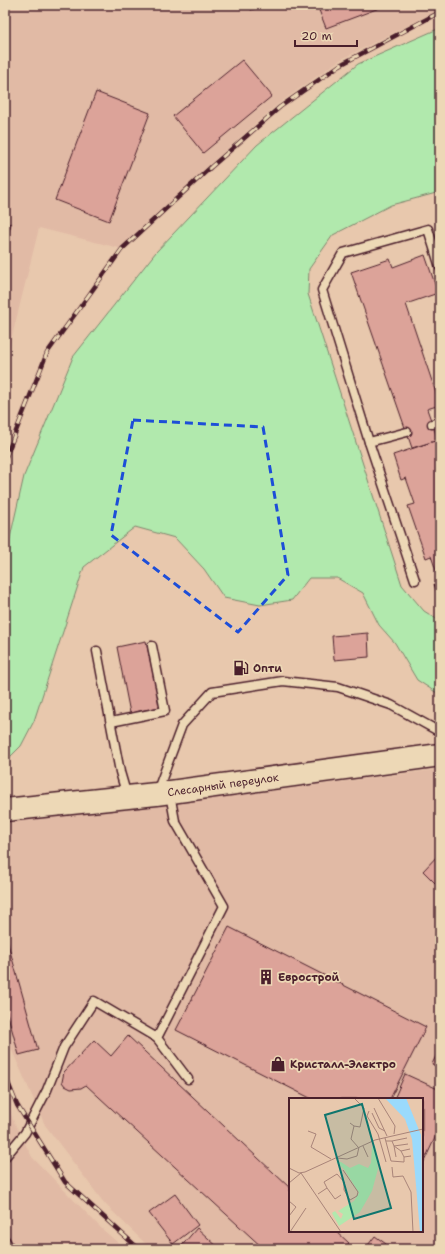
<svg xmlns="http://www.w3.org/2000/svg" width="445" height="1254" font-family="'Shantell Sans',sans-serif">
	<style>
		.built { fill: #e1baa5; fill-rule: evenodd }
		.green { fill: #b1e9ad; stroke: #7e846c }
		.building { fill: #dca399; stroke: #4a1f2b }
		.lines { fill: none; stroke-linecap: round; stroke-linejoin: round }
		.lane-casing { stroke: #4a1f2b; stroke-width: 11 }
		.secondary-casing { stroke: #4a1f2b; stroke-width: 25 }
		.lane { stroke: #edd8b6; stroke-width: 8 }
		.secondary { stroke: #edd8b6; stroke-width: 22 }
		.rail-casing { stroke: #4a1f2b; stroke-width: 4.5 }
		.rail { stroke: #edd8b6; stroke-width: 3; stroke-dasharray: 9; stroke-linecap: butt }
		.marked { fill: none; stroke: #1d4ed8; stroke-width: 3; stroke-dasharray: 8 5; stroke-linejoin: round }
		.labels { text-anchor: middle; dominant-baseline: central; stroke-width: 3.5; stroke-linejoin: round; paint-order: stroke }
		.poi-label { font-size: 11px; font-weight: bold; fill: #4a1f2b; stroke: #edd8b6; text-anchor: start }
		.street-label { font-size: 11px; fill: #4a1f2b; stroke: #edd8b6 }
		.inset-road { fill: none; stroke: #a98479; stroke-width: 1 }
		.view { fill: #0f766e; fill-opacity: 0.15; stroke: #0f766e; stroke-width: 2 }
		.inset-edge { fill: none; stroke: #4a1f2b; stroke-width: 2 }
	</style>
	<rect width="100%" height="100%" fill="#e8c8ad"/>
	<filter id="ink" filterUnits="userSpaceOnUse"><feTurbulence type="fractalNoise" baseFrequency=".025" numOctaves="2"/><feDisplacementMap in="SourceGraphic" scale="8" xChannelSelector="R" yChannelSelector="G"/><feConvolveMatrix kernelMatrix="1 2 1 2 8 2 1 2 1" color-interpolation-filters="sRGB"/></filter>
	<g filter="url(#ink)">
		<!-- built -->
		<g class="built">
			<path d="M5,5H440V9L340,60L278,104L210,164L119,248L39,228L5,364Z"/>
			<path d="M440,769V1249H151L104,1203L45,1125L10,1046L5,1029V822L147,807ZM290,1099H422V1231H290Z"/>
			<path d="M5,1093L13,1120L32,1157L101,1228L125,1249H5Z"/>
		</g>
		<!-- green -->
		<path class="green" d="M440,28V192L391,205L333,235L309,269L308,294L402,585L424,611L440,621V695L417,680L395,643L379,625L363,593L337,578H309L292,600L260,605L224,598L204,569L175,538L135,527L84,567L34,721L21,746L8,759H5V560L24,476L73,357L156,252L257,145L358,64Z"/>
		<!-- building -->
		<g class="building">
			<path d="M249,5H266L251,10Z"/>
			<path d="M317,5H387L326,28Z"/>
			<path d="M242,60L272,96L203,153L173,116Z"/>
			<path d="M96,92L150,113L109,221L55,200Z"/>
			<path d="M5,222L11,224L5,246Z"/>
			<path d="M425,255L438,293L406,304L440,405L427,409L438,440L412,448L351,272L390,259L393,267Z"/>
			<path d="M438,440L440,447V461L438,462L440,468V603L434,584L440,582L431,556L426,558L408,506L415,504L406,478L401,480L393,455Z"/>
			<path d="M368,633L369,657L334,660L332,636Z"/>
			<path d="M146,641L160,707L130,713L117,647Z"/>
			<path d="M440,853V888L423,871Z"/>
			<path d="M229,927L426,1027L390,1099H312L176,1030Z"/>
			<path d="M5,933L38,1050L19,1055L5,1005Z"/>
			<path d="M128,1036L290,1188V1231H336L349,1243L343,1249H264L86,1085L81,1088L71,1089L65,1086L62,1082L64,1072L94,1040L111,1056Z"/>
			<path d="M440,1048V1069L432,1064Z"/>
			<path d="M405,1074L440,1090V1127L422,1166V1099H394Z"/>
			<path d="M175,1194L198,1225L173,1244L149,1213Z"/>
			<path d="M197,1228L220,1249H179Z"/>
			<path d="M375,1236L393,1249H365Z"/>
		</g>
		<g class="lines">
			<!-- lane casing -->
			<g class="lane-casing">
				<g id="lane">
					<path d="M432,424L440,422"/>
					<path d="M369,442L407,432"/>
					<path d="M415,580L369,442L322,290L343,253L428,229L440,267"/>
					<path d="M97,651L120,772L127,796"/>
					<path d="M111,722L165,711L152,646"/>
					<path d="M157,792L182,725L212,692L283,681L338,687L391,705L440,732"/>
					<path d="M170,794L175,821L224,906L157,1038L188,1079"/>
					<path d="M5,1157L25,1133L47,1090L64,1047L94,1001L157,1038"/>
					<path d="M5,1240L10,1249"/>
				</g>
			</g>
			<!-- secondary casing -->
			<g class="secondary-casing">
				<path id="secondary" d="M5,810L156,794L440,755"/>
			</g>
			<!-- lane -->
			<use href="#lane" class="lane"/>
			<!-- secondary -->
			<use href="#secondary" class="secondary"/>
			<!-- rail casing -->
			<g class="rail-casing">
				<g id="rail">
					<path d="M5,459L47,353L122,249L211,167L280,107L340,65L440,12"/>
					<path d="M5,1075L17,1105L65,1182L139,1249"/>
				</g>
			</g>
			<!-- rail -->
			<use href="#rail" class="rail"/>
		</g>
	</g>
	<!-- marked area -->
	<path class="marked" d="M133,420L263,427L288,575L238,632L111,535Z"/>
	<!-- icons -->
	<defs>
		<g id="fuel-bare" transform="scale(1.2)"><path d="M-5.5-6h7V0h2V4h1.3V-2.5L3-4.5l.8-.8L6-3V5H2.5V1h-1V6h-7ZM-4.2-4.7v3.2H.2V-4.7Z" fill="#4a1f2b" stroke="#edd8b6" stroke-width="2.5" paint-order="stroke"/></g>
		<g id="building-bare" transform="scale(1.2)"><path d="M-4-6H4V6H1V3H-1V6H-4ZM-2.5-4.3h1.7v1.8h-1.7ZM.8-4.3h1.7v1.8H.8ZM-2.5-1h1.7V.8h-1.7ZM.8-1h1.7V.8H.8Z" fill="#4a1f2b" stroke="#edd8b6" stroke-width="2.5" paint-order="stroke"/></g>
		<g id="shop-bare" transform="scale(1.2)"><path d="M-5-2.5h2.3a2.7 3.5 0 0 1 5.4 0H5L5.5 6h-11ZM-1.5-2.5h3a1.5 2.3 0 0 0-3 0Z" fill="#4a1f2b" stroke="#edd8b6" stroke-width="2.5" paint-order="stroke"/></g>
	</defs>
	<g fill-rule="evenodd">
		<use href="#fuel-bare" x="241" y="668"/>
		<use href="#building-bare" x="266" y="977"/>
		<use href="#shop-bare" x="278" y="1064"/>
	</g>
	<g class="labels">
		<!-- poi labels -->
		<g class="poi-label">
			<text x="253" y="668">Опти</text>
			<text x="278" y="977">Еврострой</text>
			<text x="290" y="1064">Кристалл-Электро</text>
		</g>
		<!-- street labels -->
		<g class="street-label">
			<text transform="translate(223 785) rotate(-8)">Слесарный переулок</text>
		</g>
	</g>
	<!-- overview -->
	<g transform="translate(289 1098)">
		<rect width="134" height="134" fill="#e8c8ad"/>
		<path d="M86,47L89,71L83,93L71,114L50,128L43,115L46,113L52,121L54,116L49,113L65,103L70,95L55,71L47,64H52L61,70L70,66L79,70L82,65L83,49Z" fill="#b1e9ad"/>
		<path d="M96,0H117L132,37L134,134H131L123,41L116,21Z" fill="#9adafc"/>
		<path class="inset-road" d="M89,0L106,28L105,36M85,10L98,38M80,13L78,18L89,36L97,64M83,15L90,30L96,33M61,25L65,28L62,41L69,49M65,28L71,29L75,10L65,0M19,33L27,36L22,49L42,61M96,40L102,63L115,64V59L122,58M97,43H103L105,48L112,53M103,43L118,40M74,48L79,59M107,59L105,48L119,46M115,59L112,53L121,51M48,60L58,61L68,58L70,49M103,69L104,79L114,78L122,94L124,134M0,70L10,75L16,74L86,42L134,31M54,72L69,94L68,98L61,102L55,92V86M0,85L12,75L52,134M38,90L46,101L52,97M29,96L38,90L35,84L48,76L56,85M0,103L7,109L0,118M1,134L17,110"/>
		<path class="view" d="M73,6L102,110L65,121L36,17Z"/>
		<rect width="134" height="134" class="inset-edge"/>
	</g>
	<!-- margin -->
	<rect width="445" height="1254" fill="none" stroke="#edd8b6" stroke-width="20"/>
	<rect x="10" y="10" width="425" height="1234" fill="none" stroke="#4a1f2b" stroke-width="1.5" filter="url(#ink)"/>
	<!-- scale -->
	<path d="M295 40v6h62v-6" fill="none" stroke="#4a1f2b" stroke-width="2"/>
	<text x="301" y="40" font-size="12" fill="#4a1f2b" stroke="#edd8b6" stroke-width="3" paint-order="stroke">20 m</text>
</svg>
